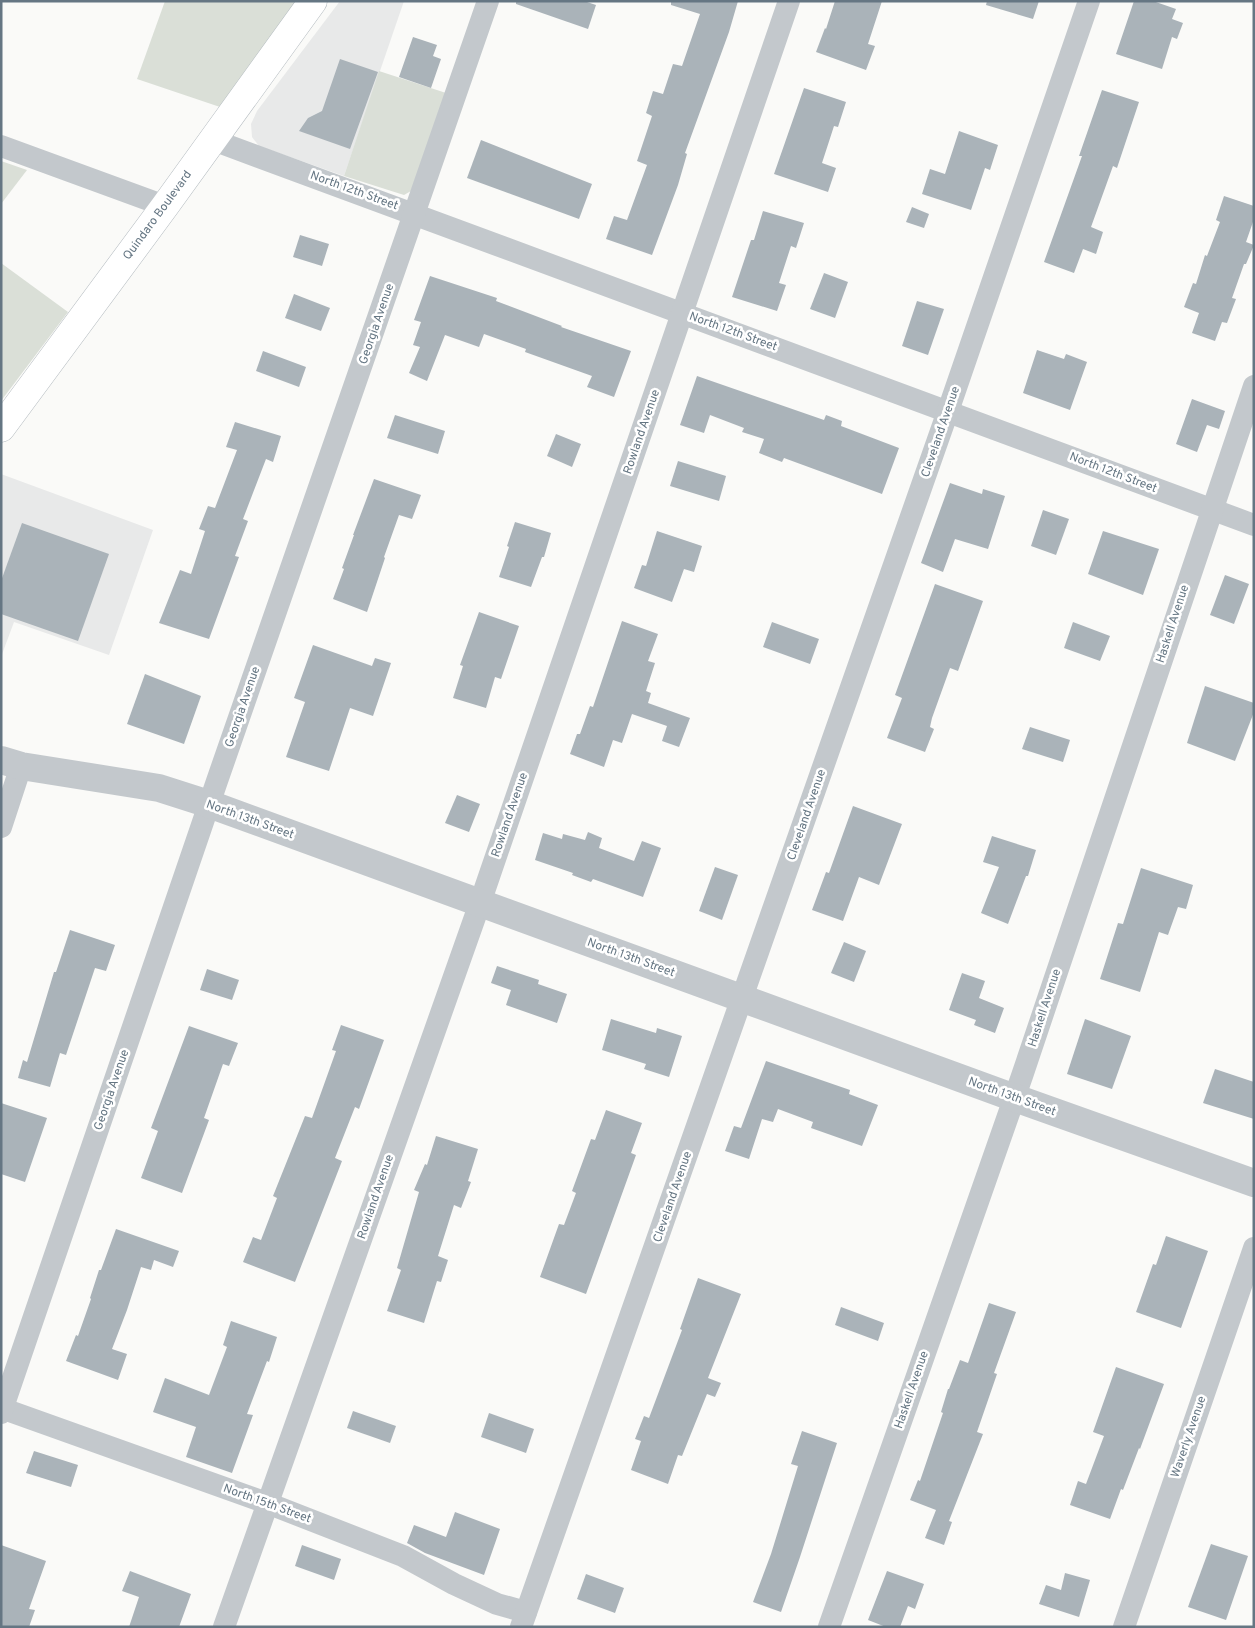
<svg xmlns="http://www.w3.org/2000/svg" width="1255" height="1628" font-family="Overpass,sans-serif">
	<style>
		.built { fill: #e8e9e9 }
		.green { fill: #dadfd7 }
		.building { fill: #aab3b9 }
		.lines { fill: none; stroke-linecap: round; stroke-linejoin: round }
		.secondary-casing { stroke: #b3babf; stroke-width: 29 }
		.minor { stroke: #c3c8cc; stroke-width: 22 }
		.tertiary { stroke: #c3c8cc; stroke-width: 28 }
		.secondary { stroke: #fff; stroke-width: 28 }
		.labels { text-anchor: middle; dominant-baseline: central; stroke-width: 5; stroke-linejoin: round; paint-order: stroke }
		.street-label { font-size: 12px; fill: #657683; stroke: #fff }
	</style>
	<rect width="100%" height="100%" fill="#fafaf8"/>
	<!-- built -->
	<g class="built">
		<path d="M340,1H404L344,176L259,146L252,137L251,124L257,111Z"/>
		<path d="M1,474L153,530L109,655L14,622L1,657Z"/>
	</g>
	<!-- green -->
	<g class="green">
		<path d="M165,1H297L220,107L137,79Z"/>
		<path d="M379,71L446,93L411,191L404,195L344,176Z"/>
		<path d="M1,161L27,170L1,204Z"/>
		<path d="M1,263L68,312L1,401Z"/>
	</g>
	<!-- building -->
	<g class="building">
		<path d="M516,1H584L596,5L588,29L516,4Z"/>
		<path d="M671,1H738L729,32L685,153L687,154L678,185L652,255L606,239L614,216L627,220L647,165L637,161L652,116L646,113L653,91L663,94L673,64L682,66L700,14L671,5Z"/>
		<path d="M835,1H882L868,44L875,46L866,70L816,52L825,28L826,29Z"/>
		<path d="M987,1H1039L1033,19L986,5Z"/>
		<path d="M1134,1H1153L1176,9L1172,19L1183,23L1177,39L1172,37L1162,69L1116,54Z"/>
		<path d="M413,37L437,45L433,56L441,59L431,88L399,77Z"/>
		<path d="M340,59L378,72L350,149L299,131L308,118L322,111Z"/>
		<path d="M804,88L846,102L838,127L834,126L822,163L836,168L828,192L774,174Z"/>
		<path d="M1102,90L1139,102L1117,168L1113,166L1091,227L1103,232L1096,254L1083,249L1074,273L1044,262L1082,156H1079Z"/>
		<path d="M959,131L998,145L990,170L985,168L971,210L922,194L930,169L945,174Z"/>
		<path d="M481,140L592,184L579,219L467,178Z"/>
		<path d="M1224,196L1254,206V219L1246,242L1254,245L1246,264H1244L1232,298L1236,299L1227,323L1222,322L1215,341L1192,333L1199,313L1184,307L1193,283L1196,284L1205,255L1207,256L1220,222L1216,220Z"/>
		<path d="M912,207L929,214L924,228L906,222Z"/>
		<path d="M763,211L804,223L796,248L791,246L779,283L786,285L777,311L732,297L751,240H754Z"/>
		<path d="M300,235L329,244L322,266L293,257Z"/>
		<path d="M824,273L848,282L835,318L810,309Z"/>
		<path d="M430,276L497,298L496,301L562,326L561,327L631,351L614,397L587,387L592,376L525,352L526,349L484,334L479,347L445,335L427,381L409,373L420,347L413,345L421,322L414,320Z"/>
		<path d="M294,294L330,308L321,331L285,318Z"/>
		<path d="M917,301L944,309L928,355L902,346Z"/>
		<path d="M1037,350L1064,359L1066,354L1087,362L1070,410L1023,393Z"/>
		<path d="M263,351L306,367L299,387L256,371Z"/>
		<path d="M697,376L824,420L826,415L842,421L841,426L899,448L882,494L784,458L782,462L759,453L764,439L742,432L744,428L710,415L704,433L680,425Z"/>
		<path d="M1192,399L1225,411L1219,429L1207,425L1197,452L1176,444Z"/>
		<path d="M395,415L445,431L438,454L387,438Z"/>
		<path d="M235,422L281,436L273,462L266,459L243,519L248,521L235,556L239,557L209,639L159,623L180,570L191,574L205,531L199,529L208,506L215,508L237,450L226,447Z"/>
		<path d="M556,434L581,444L572,467L547,456Z"/>
		<path d="M678,461L726,476L719,501L670,486Z"/>
		<path d="M374,479L421,495L412,519L399,515L384,557L385,558L367,612L333,599L344,569L342,568L354,535H353Z"/>
		<path d="M950,483L982,494L983,489L1005,496L988,549L955,539L943,572L921,563Z"/>
		<path d="M1043,510L1069,519L1056,555L1031,546Z"/>
		<path d="M515,522L551,533L544,557H542L531,587L499,577L509,547L507,546Z"/>
		<path d="M22,523L109,554L78,641L1,614V581Z"/>
		<path d="M657,531L702,546L694,572L684,569L672,602L634,588L642,565L646,566Z"/>
		<path d="M1103,531L1159,549L1143,595L1088,574Z"/>
		<path d="M1225,575L1249,584L1234,624L1210,615Z"/>
		<path d="M935,584L983,601L958,671L950,668L932,718L930,727L934,729L925,752L887,738L902,698L895,695Z"/>
		<path d="M479,612L519,626L501,679L495,677L486,708L453,698L463,666L460,665Z"/>
		<path d="M622,621L658,634L648,661L655,663L646,691L651,693L648,703L690,718L679,747L662,741L667,726L632,714L622,743L613,740L604,767L570,754L577,734H580L590,706L593,707Z"/>
		<path d="M772,622L819,639L810,664L763,647Z"/>
		<path d="M1073,622L1110,636L1100,661L1064,648Z"/>
		<path d="M313,645L372,666L375,658L391,663L373,716L350,708L329,771L286,757L305,702L294,698Z"/>
		<path d="M145,674L201,696L184,744L127,724Z"/>
		<path d="M1205,686L1254,703V712L1235,761L1187,743Z"/>
		<path d="M1030,727L1070,740L1063,762L1022,749Z"/>
		<path d="M457,795L480,804L469,832L445,823Z"/>
		<path d="M853,806L902,824L879,885L859,877L843,921L812,910L826,872L829,873Z"/>
		<path d="M588,832L602,838L599,848L634,861L642,841L661,848L643,897L593,879L591,882L572,875L573,873L535,860L543,833L562,839L563,834L585,840Z"/>
		<path d="M992,836L1036,850L1028,876H1026L1008,924L981,913L999,867L983,862Z"/>
		<path d="M715,867L738,875L722,920L699,911Z"/>
		<path d="M1141,868L1193,885L1186,909L1178,907L1168,935L1159,932L1140,992L1100,979L1118,923L1123,924Z"/>
		<path d="M70,930L115,945L106,971L95,968L66,1055L60,1053L50,1087L18,1078L23,1060L27,1062L54,972H56Z"/>
		<path d="M844,942L866,951L854,982L831,973Z"/>
		<path d="M497,966L539,980L538,984L567,994L557,1023L506,1005L511,990L491,983Z"/>
		<path d="M207,969L239,980L232,1000L200,990Z"/>
		<path d="M962,973L985,981L979,998L1004,1008L995,1033L974,1025L976,1020L949,1010Z"/>
		<path d="M611,1019L656,1033L657,1028L682,1036L669,1077L644,1069L646,1064L602,1050Z"/>
		<path d="M1085,1019L1131,1036L1112,1089L1067,1074Z"/>
		<path d="M341,1025L384,1040L359,1109L355,1107L335,1158L342,1161L295,1282L243,1262L253,1237L261,1240L277,1198L273,1196L305,1116L312,1118L336,1051L332,1050Z"/>
		<path d="M189,1026L238,1043L229,1066L223,1064L204,1118L209,1120L182,1193L141,1178L158,1131L151,1128Z"/>
		<path d="M766,1061L850,1090L849,1094L878,1105L862,1146L811,1128L813,1122L778,1109L773,1122L762,1119L749,1159L725,1151L734,1126L741,1128Z"/>
		<path d="M1215,1069L1254,1082V1119L1203,1103Z"/>
		<path d="M1,1103L47,1118L25,1182L1,1174Z"/>
		<path d="M606,1110L642,1123L631,1153L636,1155L586,1294L540,1277L559,1224L564,1225L576,1193L572,1191L591,1139L595,1140Z"/>
		<path d="M436,1136L478,1149L468,1181L471,1182L461,1208L454,1205L438,1256L448,1260L441,1282L437,1281L424,1323L387,1311L401,1270L397,1268L419,1192L414,1190L425,1164L427,1165Z"/>
		<path d="M116,1229L179,1251L173,1267L154,1260L151,1270L141,1267L127,1310L112,1349L127,1354L118,1380L66,1361L76,1335L78,1336L91,1299L90,1298L99,1270H101Z"/>
		<path d="M1166,1236L1208,1251L1181,1328L1136,1312L1153,1264L1156,1265Z"/>
		<path d="M698,1278L741,1294L708,1378L721,1383L715,1397L707,1394L682,1456L678,1455L668,1484L631,1470L641,1441L635,1439L644,1416L649,1418L682,1330L680,1329Z"/>
		<path d="M989,1303L1016,1312L994,1373L997,1374L977,1432L983,1434L949,1521L952,1522L944,1545L925,1538L936,1510L910,1500L918,1480L920,1481L943,1413L941,1412L948,1389H949L960,1360L968,1363Z"/>
		<path d="M841,1307L884,1323L878,1341L835,1325Z"/>
		<path d="M231,1321L277,1337L269,1362L267,1361L247,1414L253,1415L232,1473L186,1457L196,1427L153,1412L165,1378L209,1395L227,1347L223,1345Z"/>
		<path d="M1116,1367L1164,1384L1140,1449L1139,1448L1123,1490L1121,1489L1110,1519L1070,1505L1078,1481L1086,1484L1104,1436L1093,1432Z"/>
		<path d="M353,1411L396,1426L390,1443L347,1428Z"/>
		<path d="M489,1413L534,1429L526,1453L481,1437Z"/>
		<path d="M802,1431L837,1443L800,1557L781,1612L753,1602L771,1554L798,1466L791,1464Z"/>
		<path d="M34,1451L78,1465L71,1487L26,1473Z"/>
		<path d="M455,1512L500,1529L484,1575L425,1553L407,1543L414,1525L446,1537Z"/>
		<path d="M1211,1544L1248,1556L1226,1620L1188,1607Z"/>
		<path d="M1,1545L46,1561L29,1609L35,1610L29,1627H1Z"/>
		<path d="M302,1545L341,1559L334,1580L295,1566Z"/>
		<path d="M130,1571L191,1594L179,1627H129L139,1597L122,1591Z"/>
		<path d="M887,1571L924,1584L915,1609L908,1606L900,1627H886L868,1620Z"/>
		<path d="M1065,1573L1090,1580L1079,1617L1039,1604L1046,1585L1061,1590Z"/>
		<path d="M586,1574L624,1588L615,1613L577,1599Z"/>
	</g>
	<g class="lines">
		<!-- secondary casing -->
		<g class="secondary-casing">
			<g id="secondary">
				<path id="s1" d="M1,428L165,206L313,1"/>
			</g>
		</g>
		<!-- minor -->
		<g class="minor">
			<path d="M213,140L1254,525"/>
			<path d="M1,146L165,206"/>
			<path d="M1,827L21,766"/>
			<path d="M1,1408L267,1503L403,1556L454,1584L497,1604L526,1612"/>
			<path d="M1,1413L217,781L488,1"/>
			<path d="M224,1627L480,903L789,1"/>
			<path d="M521,1627L948,411L1089,1"/>
			<path d="M829,1627L1022,1076L1254,386"/>
			<path d="M1124,1627L1254,1248"/>
		</g>
		<!-- tertiary -->
		<path class="tertiary" d="M1,760L21,766L159,788L209,804L1015,1098L1254,1183"/>
		<!-- secondary -->
		<use href="#secondary" class="secondary"/>
	</g>
	<g class="labels">
		<!-- street labels -->
		<g class="street-label">
			<text transform="translate(354 191) rotate(20)">North 12th Street</text>
			<text stroke="none"><textPath href="#s1" startOffset="264">Quindaro Boulevard</textPath></text>
			<text transform="translate(377 324) rotate(-71)">Georgia Avenue</text>
			<text transform="translate(733 332) rotate(20)">North 12th Street</text>
			<text transform="translate(642 432) rotate(-71)">Rowland Avenue</text>
			<text transform="translate(941 432) rotate(-71)">Cleveland Avenue</text>
			<text transform="translate(1113 473) rotate(21)">North 12th Street</text>
			<text transform="translate(1173 624) rotate(-72)">Haskell Avenue</text>
			<text transform="translate(243 707) rotate(-71)">Georgia Avenue</text>
			<text transform="translate(510 815) rotate(-71)">Rowland Avenue</text>
			<text transform="translate(807 815) rotate(-71)">Cleveland Avenue</text>
			<text transform="translate(250 820) rotate(20)">North 13th Street</text>
			<text transform="translate(631 958) rotate(20)">North 13th Street</text>
			<text transform="translate(1045 1008) rotate(-72)">Haskell Avenue</text>
			<text transform="translate(112 1090) rotate(-71)">Georgia Avenue</text>
			<text transform="translate(1012 1097) rotate(20)">North 13th Street</text>
			<text transform="translate(376 1197) rotate(-71)">Rowland Avenue</text>
			<text transform="translate(673 1197) rotate(-71)">Cleveland Avenue</text>
			<text transform="translate(912 1390) rotate(-71)">Haskell Avenue</text>
			<text transform="translate(1189 1437) rotate(-71)">Waverly Avenue</text>
			<text transform="translate(267 1504) rotate(20)">North 15th Street</text>
		</g>
	</g>
	<!-- border -->
	<rect width="1255" height="1628" fill="none" stroke="#657683" stroke-width="5"/>
</svg>
